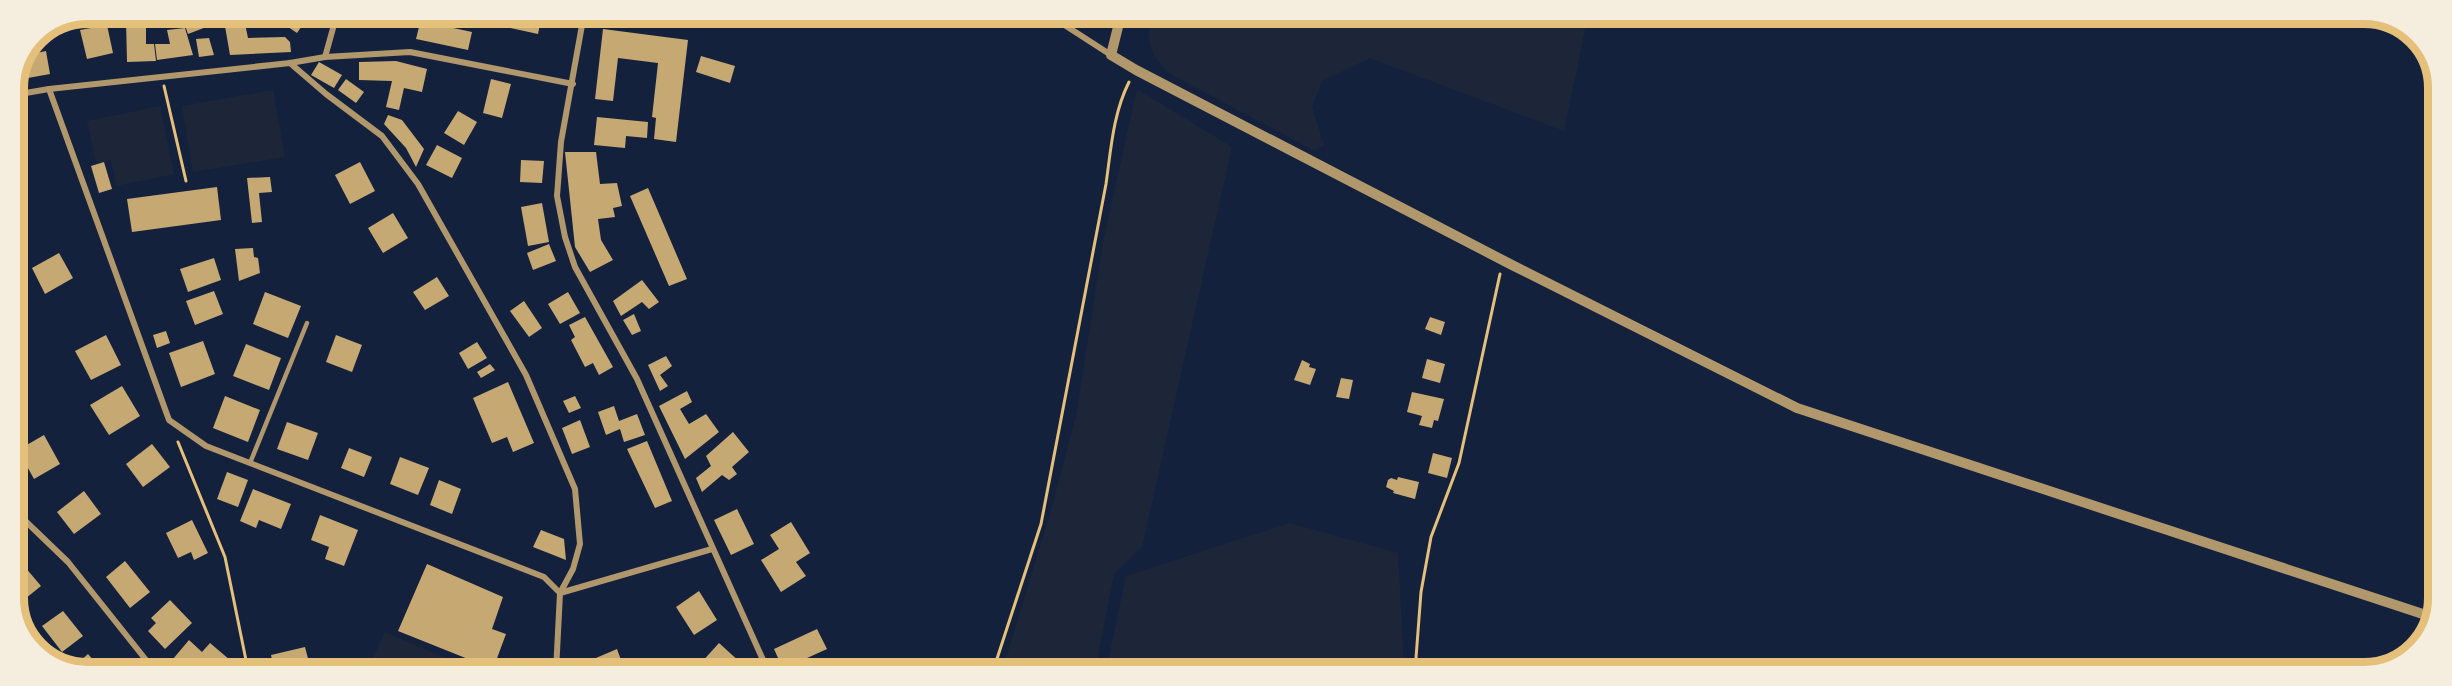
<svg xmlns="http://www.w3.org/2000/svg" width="2452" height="686" font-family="Lato,sans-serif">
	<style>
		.green { fill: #1d2539 }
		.building { fill: #c6a872 }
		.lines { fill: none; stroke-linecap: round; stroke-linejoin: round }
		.path { stroke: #e5c07b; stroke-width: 3 }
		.service { stroke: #b1986c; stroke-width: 4.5 }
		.minor { stroke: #b1986c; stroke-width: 6 }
		.tertiary { stroke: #b1986c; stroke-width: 10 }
		.rim { fill: none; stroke: #e5c07b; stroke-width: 8 }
	</style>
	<rect width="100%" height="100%" fill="#14213d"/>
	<!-- green -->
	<g class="green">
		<path d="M1150,15H1588L1564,131L1370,58L1322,81L1312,107L1324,145L1315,151L1170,74C1147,52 1149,44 1150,15Z"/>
		<path d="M1137,89L1232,147L1142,547L1114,574L1095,671H1002L1050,514L1076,416L1104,237Z"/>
		<path d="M273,90L285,157L193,172L182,106Z"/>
		<path d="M160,106L174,174L116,186L111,160L96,163L87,121Z"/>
		<path d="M1290,523L1398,553L1404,669L1492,662L1515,672L1106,671L1126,576Z"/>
		<path d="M385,632L473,670H396L372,660Z"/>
	</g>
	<!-- building -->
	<g class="building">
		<path d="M181,14H219L222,21L188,34Z"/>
		<path d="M228,14H243L248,38L285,37L290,42L291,52L230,55L223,15Z"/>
		<path d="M269,14H310L297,33Z"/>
		<path d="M345,14H368L365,21Z"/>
		<path d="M380,14H403L400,21Z"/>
		<path d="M429,14H447L444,26L472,32L468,50L416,39L419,27L426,28Z"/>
		<path d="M498,14H542L538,34L496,25Z"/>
		<path d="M634,14H658L653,27L632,19Z"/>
		<path d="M126,20L146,21V44H154L156,61L127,62Z"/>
		<path d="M107,25L113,53L87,59L80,30Z"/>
		<path d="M185,28L193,55L157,60L155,44H170L167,30Z"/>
		<path d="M603,29L688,40L676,142L654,139L656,118L652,117L658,63L618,58L613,101L595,99Z"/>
		<path d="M209,38L214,55L199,57L196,39Z"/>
		<path d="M46,51L50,74L17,80L27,55Z"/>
		<path d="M701,56L735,66L730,83L696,72Z"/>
		<path d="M396,61L427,69L422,92L404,88L399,110L386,107L392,81L359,80V62Z"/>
		<path d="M319,62L342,75L334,88L311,75Z"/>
		<path d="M346,79L364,92L356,103L338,90Z"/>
		<path d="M491,79L511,84L502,118L483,113Z"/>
		<path d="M458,111L477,122L464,145L444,133Z"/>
		<path d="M388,115L402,120L424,149L416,167L406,148L384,124Z"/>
		<path d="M597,117L648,122L647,138L626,136L625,148L594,145Z"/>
		<path d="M20,122L22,144H16L17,148H14V123Z"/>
		<path d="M437,145L462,158L452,178L426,165Z"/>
		<path d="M565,152H596L600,184L617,183L622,206L613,208L615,217L598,219L601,240L613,260L590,272L575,247Z"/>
		<path d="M521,160L544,161L542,183L520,182Z"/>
		<path d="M104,162L112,189L99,193L91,166Z"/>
		<path d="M360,162L375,191L350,204L335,175Z"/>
		<path d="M26,172L27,182L14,185V174Z"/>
		<path d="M270,177L272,192L259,193L262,222L252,223L247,178Z"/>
		<path d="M217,187L221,220L132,232L127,199Z"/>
		<path d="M648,188L687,279L669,286L630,196Z"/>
		<path d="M542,203L549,242L528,246L521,207Z"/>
		<path d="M393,213L408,238L383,253L368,228Z"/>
		<path d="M549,244L556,261L533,270L527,253Z"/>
		<path d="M253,248L254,257L258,258L260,273L239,281L235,249Z"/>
		<path d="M59,253L73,278L45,294L32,268Z"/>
		<path d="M214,258L221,280L188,292L180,269Z"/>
		<path d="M437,277L449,296L425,310L413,292Z"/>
		<path d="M642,280L659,302L649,309L642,302L621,316L613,301Z"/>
		<path d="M214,291L223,314L195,325L186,301Z"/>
		<path d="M265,292L301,306L288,338L253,324Z"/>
		<path d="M568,292L580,313L560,324L548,304Z"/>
		<path d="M524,301L542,328L529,337L510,311Z"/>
		<path d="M634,314L641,331L632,335L623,320Z"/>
		<path d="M585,317L613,367L599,375L593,363L585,367L571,340L575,337L569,325Z"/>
		<path d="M1430,317L1445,322L1441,335L1425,329Z"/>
		<path d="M166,331L170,343L157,348L153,335Z"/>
		<path d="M106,335L121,365L91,380L75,351Z"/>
		<path d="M336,335L362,345L352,372L326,362Z"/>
		<path d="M203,341L215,374L181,387L169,353Z"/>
		<path d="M477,342L487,358L468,369L459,353Z"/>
		<path d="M246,344L281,358L269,390L233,376Z"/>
		<path d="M666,356L672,366L660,375L668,386L660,391L648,365Z"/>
		<path d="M1427,359L1445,364L1440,383L1422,378Z"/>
		<path d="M1302,360L1310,364L1309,367L1316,369L1310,385L1294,380Z"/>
		<path d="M490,364L495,370L481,378L477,372Z"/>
		<path d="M1341,378L1353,380L1349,399L1336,397Z"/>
		<path d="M508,382L534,443L513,452L507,437L492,443L473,398Z"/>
		<path d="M122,386L140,416L109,435L90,405Z"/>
		<path d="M687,391L692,402L680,409L689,424L706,414L719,432L685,459L659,406Z"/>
		<path d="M14,392L28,417L14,426Z"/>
		<path d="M1412,392L1444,399L1438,421L1434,420L1432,428L1419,425L1422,416L1407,412Z"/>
		<path d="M225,396L260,410L248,442L213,428Z"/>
		<path d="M575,396L581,408L569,413L563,401Z"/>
		<path d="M614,406L619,421L637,414L645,435L624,442L620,429L606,435L598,412Z"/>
		<path d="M580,420L590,447L572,454L562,428Z"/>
		<path d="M287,422L318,433L308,460L277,449Z"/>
		<path d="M733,432L749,452L732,467L737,474L729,480L722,475L702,492L696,478L711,466L706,456Z"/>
		<path d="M44,435L60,464L34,479L18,450Z"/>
		<path d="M647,441L672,501L655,508L627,449Z"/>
		<path d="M152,444L170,467L143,487L126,464Z"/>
		<path d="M349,448L372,457L364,477L341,468Z"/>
		<path d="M1433,453L1452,458L1447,478L1428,473Z"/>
		<path d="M400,457L429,468L418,495L390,484Z"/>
		<path d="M227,472L248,480L238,507L217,499Z"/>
		<path d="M1398,477L1419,482L1415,499L1393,493L1394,491L1386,487L1388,480L1391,478L1397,480Z"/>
		<path d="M439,480L461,489L452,514L430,505Z"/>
		<path d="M253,489L291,504L281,529L259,520L256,528L240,521Z"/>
		<path d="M84,491L101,514L74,534L57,512Z"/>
		<path d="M737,509L754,544L731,555L714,520Z"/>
		<path d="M320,515L358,530L344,566L325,559L329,547L311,540Z"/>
		<path d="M192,520L208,553L194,560L191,552L178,558L166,533Z"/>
		<path d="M791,522L810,553L796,562L806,576L781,592L761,560L779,549L770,535Z"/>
		<path d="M541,530L564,539L566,560L533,547Z"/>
		<path d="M19,560L41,586L15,607L14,564Z"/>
		<path d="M125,561L150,592L130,608L106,577Z"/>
		<path d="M427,564L503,597L492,629L506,634L493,669L398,631Z"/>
		<path d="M699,591L717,620L694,635L676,607Z"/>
		<path d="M170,600L192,623L165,649L148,631L156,623L151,618Z"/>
		<path d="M63,611L83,636L62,652L42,626Z"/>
		<path d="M817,629L827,649L783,669L774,649Z"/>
		<path d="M189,640L202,652L210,643L230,660L221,670H186L173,659Z"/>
		<path d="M719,643L741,663L735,671H708L700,664Z"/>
		<path d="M305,647L311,670H274L271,655Z"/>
		<path d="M617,649L625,671H601L596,658Z"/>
		<path d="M88,654L102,670H70Z"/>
	</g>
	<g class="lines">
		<!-- path -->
		<g class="path">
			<path d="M164,86L186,181"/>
			<path d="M178,442L225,557L248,670"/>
			<path d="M993,671L1041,524L1106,184C1111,149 1113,114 1129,82"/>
			<path d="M1415,671L1421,592L1431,537L1459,463L1500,274"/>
		</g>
		<!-- service -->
		<path class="service" d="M250,463L307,323"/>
		<!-- minor -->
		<g class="minor">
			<path d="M584,14L561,142L557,196L565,237L575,267L637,379L768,671"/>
			<path d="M1049,15L1111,55"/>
			<path d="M325,57L337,14"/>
			<path d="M290,63L326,94L382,136L418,184L526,375L575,489L580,544L573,569L560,593L556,671"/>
			<path d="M49,89L169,420L206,446L544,577L560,593"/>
			<path d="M14,95L49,89L290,63L325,57L410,52L573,84"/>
			<path d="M14,510L68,562L154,670"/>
			<path d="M560,593L712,549"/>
		</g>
		<!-- tertiary -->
		<path class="tertiary" d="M1121,15L1111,55L1136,70L1512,265L1797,408L2435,618"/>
	</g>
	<!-- crop -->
	<path d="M0 0H2452V686H0ZM88 24H2364A64 64 0 0 1 2428 88V598A64 64 0 0 1 2364 662H88A64 64 0 0 1 24 598V88A64 64 0 0 1 88 24Z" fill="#f5edde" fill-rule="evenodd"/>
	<path class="rim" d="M88 24H2364A64 64 0 0 1 2428 88V598A64 64 0 0 1 2364 662H88A64 64 0 0 1 24 598V88A64 64 0 0 1 88 24Z"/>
</svg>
